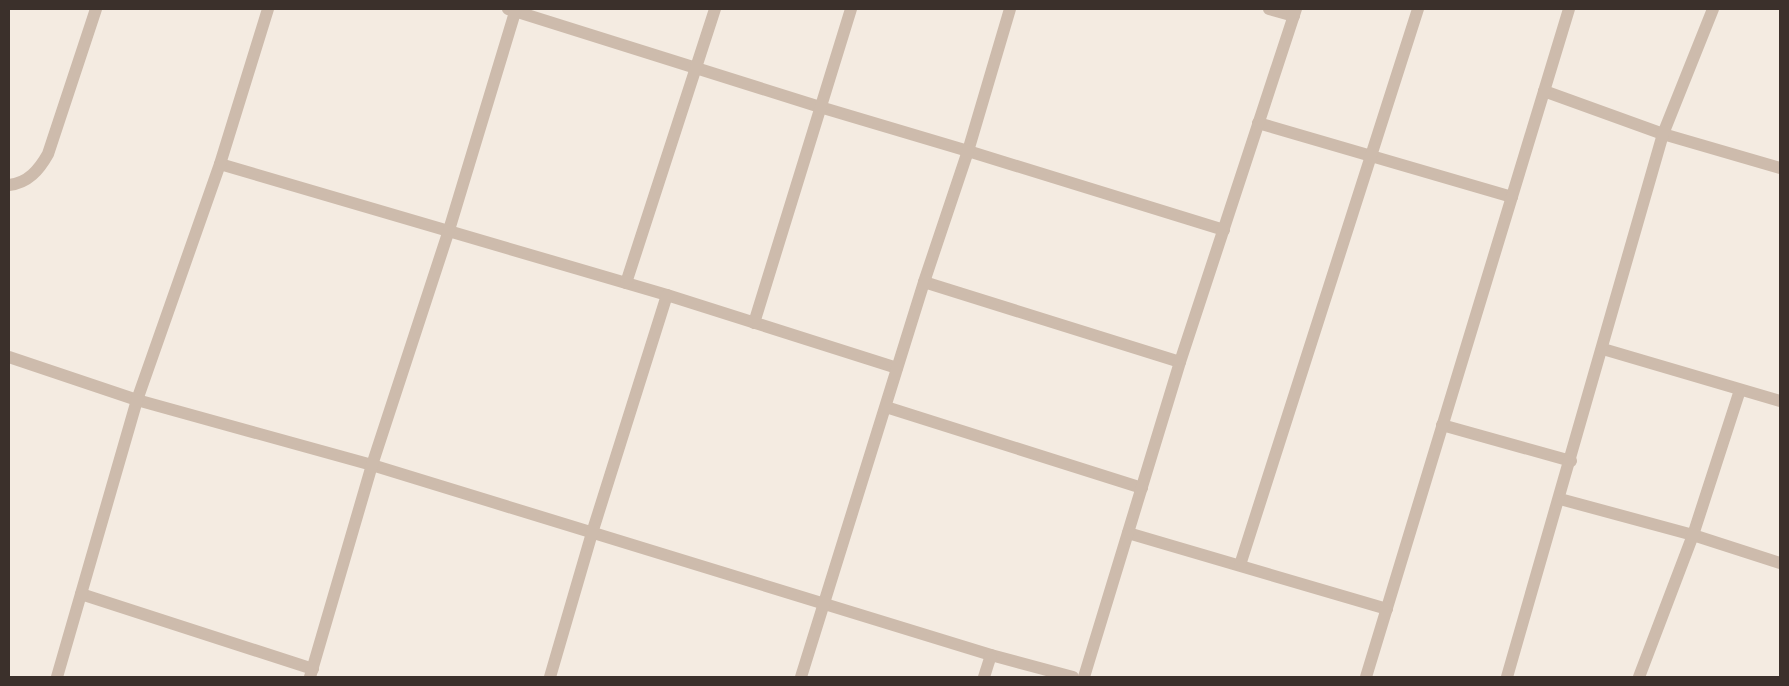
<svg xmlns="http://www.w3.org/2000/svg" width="1789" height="686" font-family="'Noto Sans',sans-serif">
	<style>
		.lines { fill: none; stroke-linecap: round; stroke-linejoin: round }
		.street { stroke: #cdbbac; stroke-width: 12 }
	</style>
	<rect width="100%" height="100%" fill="#f4ebe1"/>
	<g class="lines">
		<!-- street -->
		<g class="street">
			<path d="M508,9L820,107L968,151L1224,230"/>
			<path d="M1269,9L1294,16"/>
			<path d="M1544,91L1663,134L1780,168"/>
			<path d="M1258,123L1512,197"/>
			<path d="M220,164L667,295L897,368"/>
			<path d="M9,185C28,183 39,170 48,154L96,9"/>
			<path d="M924,282L1180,362"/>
			<path d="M626,283L715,9"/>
			<path d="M754,323L851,9"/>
			<path d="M1603,349L1780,401"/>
			<path d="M9,357L137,400L372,465L991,655L1073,677"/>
			<path d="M886,407L1142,488"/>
			<path d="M1442,425L1571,461"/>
			<path d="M1560,499L1693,535L1780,563"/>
			<path d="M1128,533L1387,609"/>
			<path d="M1240,565L1418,9"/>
			<path d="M81,594L313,669"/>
			<path d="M57,677L137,400L220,164L268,9"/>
			<path d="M310,677L372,465L449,230L516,9"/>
			<path d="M550,677L592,533L667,295"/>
			<path d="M801,677L924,282L968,151L1010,9"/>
			<path d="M984,677L991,655"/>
			<path d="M1084,677L1180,362L1296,9"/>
			<path d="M1366,677L1569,9"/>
			<path d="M1507,677L1663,134L1713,9"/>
			<path d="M1639,677L1693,535L1740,390"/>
		</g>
	</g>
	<!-- border -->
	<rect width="1789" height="686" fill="none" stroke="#3b302b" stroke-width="20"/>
</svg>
